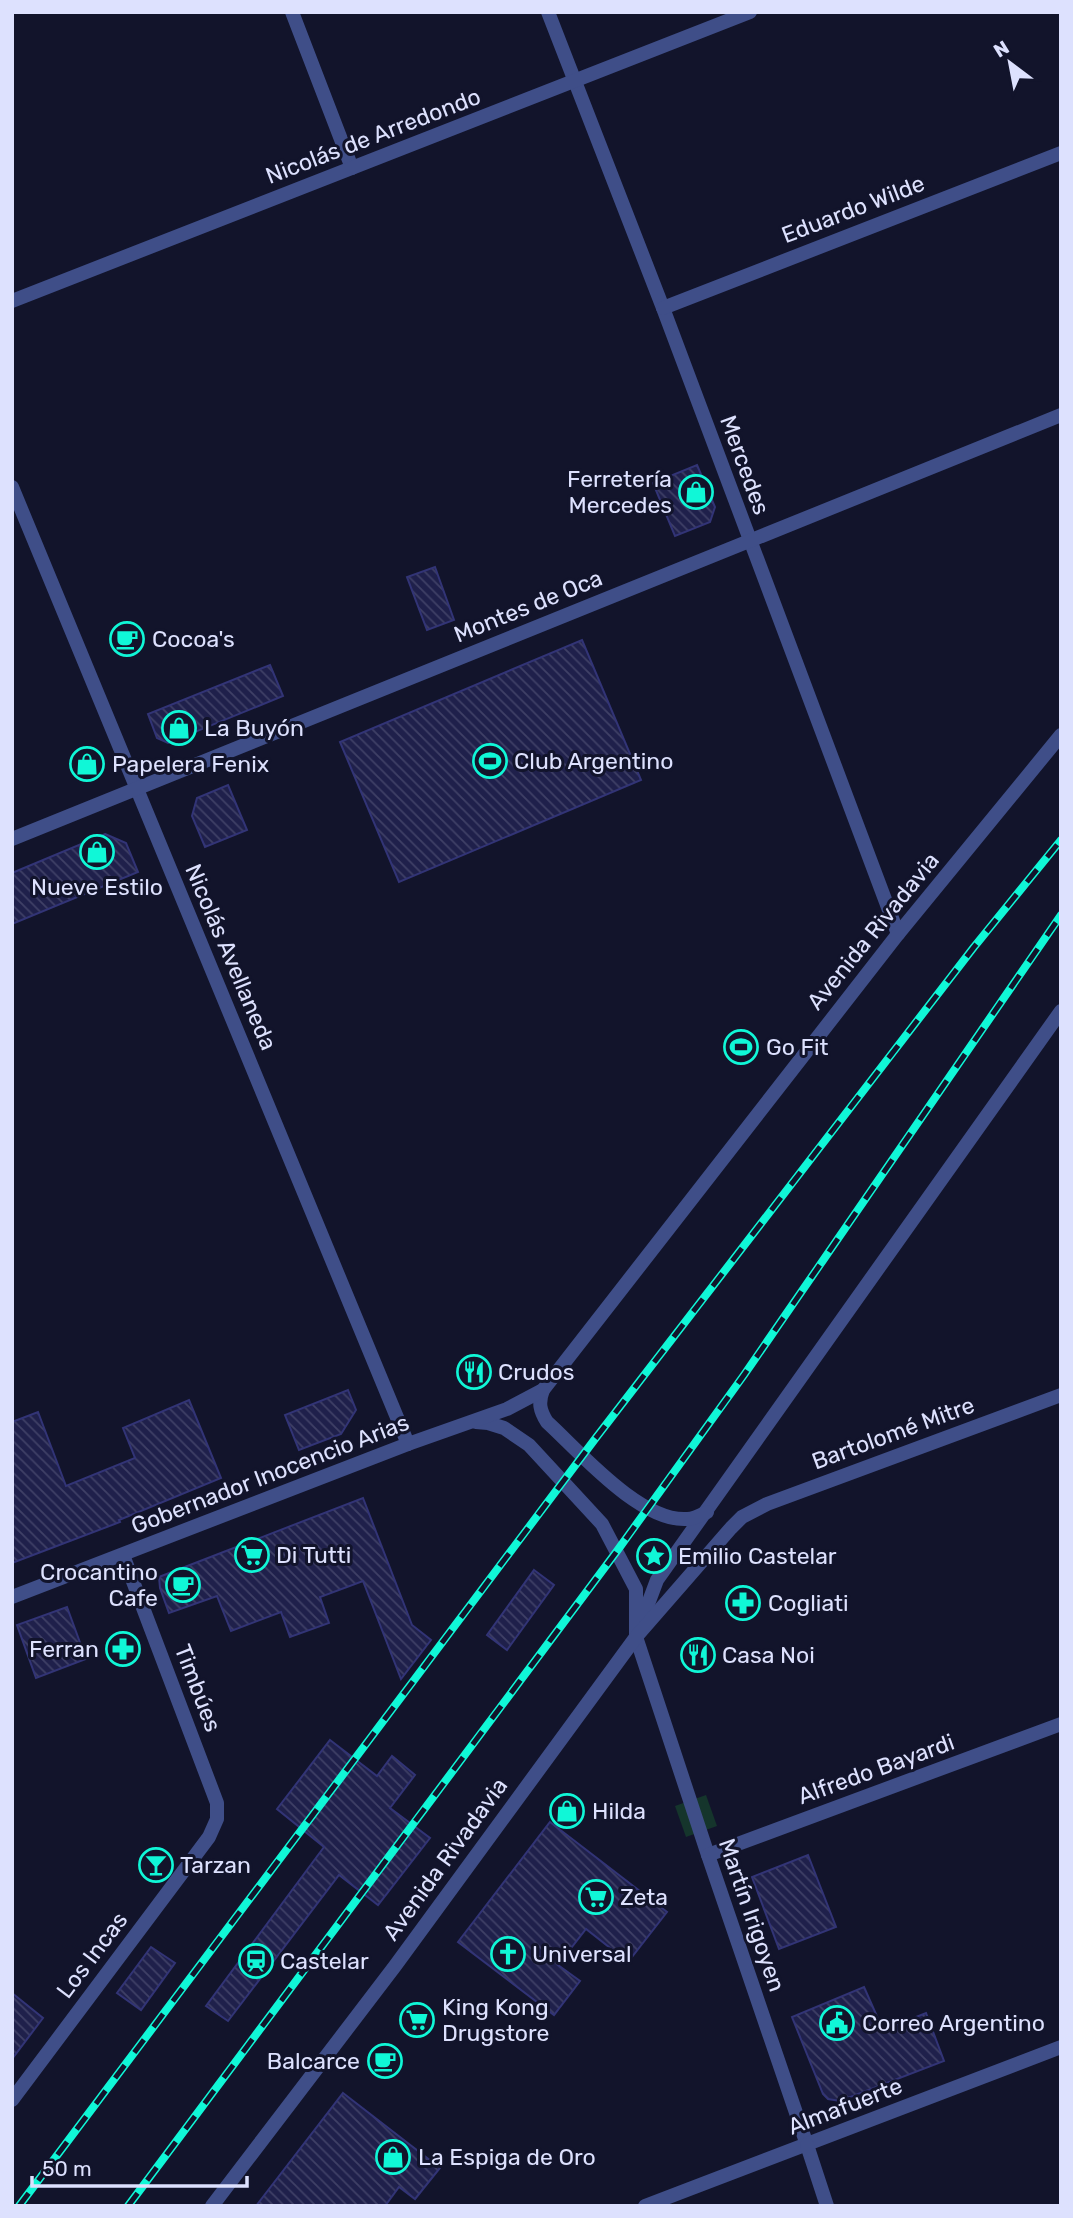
<svg xmlns="http://www.w3.org/2000/svg" width="1073" height="2218" font-family="Rubik,sans-serif">
	<style>
		.green { fill: #15352c }
		.building { fill: url(#building-back-hatch); stroke: #323476; stroke-width: 2 }
		.lines { fill: none; stroke-linecap: round; stroke-linejoin: round }
		.pedestrian { stroke: #3f4e88; stroke-width: 14 }
		.minor { stroke: #3f4e88; stroke-width: 14 }
		.tertiary { stroke: #3f4e88; stroke-width: 14 }
		.rail-casing { stroke: #10f7d7; stroke-width: 8 }
		.rail { stroke: #12142b; stroke-width: 5; stroke-dasharray: 16; stroke-linecap: butt }
		.labels { text-anchor: middle; dominant-baseline: central; stroke-width: 6; stroke-linejoin: round; paint-order: stroke }
		.street-label { font-size: 23px; fill: #dde1fe; stroke: #12142b }
		.poi-label { font-size: 23px; fill: #dde1fe; stroke: #12142b; text-anchor: start }
	</style>
	<defs>
		<pattern id="building-back-hatch" width="6" height="6" patternUnits="userSpaceOnUse" patternTransform="scale(1.75)"><rect width="6" height="6" fill="#1f204b"/><path d="M-1 5l2 2M0 0l6 6M5-1l2 2" fill="none" stroke="#3f4066"/></pattern>
	</defs>
	<rect width="100%" height="100%" fill="#12142b"/>
	<!-- green -->
	<path class="green" d="M706,1795L717,1826L686,1837L675,1806Z"/>
	<!-- building -->
	<g class="building">
		<path d="M697,465L715,507L710,522L675,536L653,483Z"/>
		<path d="M435,567L454,620L427,630L407,577Z"/>
		<path d="M582,640L641,780L399,882L340,742Z"/>
		<path d="M270,665L283,696L168,743L157,738L148,714Z"/>
		<path d="M228,785L247,830L205,847L192,816L197,798Z"/>
		<path d="M105,834L126,843L138,872L12,924V873Z"/>
		<path d="M348,1390L356,1410L341,1434L299,1450L285,1415Z"/>
		<path d="M189,1400L221,1478L119,1520L120,1522L12,1563V1422L38,1412L66,1486L135,1458L123,1428Z"/>
		<path d="M363,1498L412,1625L431,1640L401,1679L363,1581L320,1597L329,1623L290,1637L281,1612L231,1631L217,1596L169,1613L160,1588L159,1577Z"/>
		<path d="M534,1570L554,1585L507,1650L487,1635Z"/>
		<path d="M67,1607L86,1659L36,1678L17,1625Z"/>
		<path d="M330,1740L377,1776L392,1756L415,1775L390,1808L430,1838L378,1905L339,1875L228,2021L206,2006L324,1847L277,1809Z"/>
		<path d="M550,1822L667,1912L628,1962L586,1929L558,1965L580,1981L554,2015L458,1942Z"/>
		<path d="M808,1855L836,1927L779,1949L752,1877Z"/>
		<path d="M151,1947L175,1963L141,2010L117,1993Z"/>
		<path d="M864,1987L883,2030L926,2013L944,2061L840,2101L828,2099L823,2094L792,2017Z"/>
		<path d="M12,1993L43,2018L12,2059Z"/>
		<path d="M343,2093L440,2168L415,2199L399,2187L385,2206H256Z"/>
	</g>
	<g class="lines">
		<!-- pedestrian -->
		<g class="pedestrian">
			<path d="M636,1637L708,1855"/>
			<path d="M12,2100L209,1837L217,1819V1803L123,1555"/>
		</g>
		<!-- minor -->
		<g class="minor">
			<path d="M292,12L352,168"/>
			<path d="M548,12L663,308L898,934"/>
			<path d="M12,301L750,12"/>
			<path d="M663,308L1061,153"/>
			<path d="M12,487L408,1444"/>
			<path d="M12,839L1061,415"/>
			<path d="M636,1636L657,1580L1061,1011"/>
			<path d="M807,2145L708,1855L1061,1724"/>
			<path d="M645,2206L1061,2047"/>
		</g>
		<!-- tertiary -->
		<g class="tertiary">
			<path d="M543,1390C538,1403 540,1411 547,1422C580,1452 640,1522 687,1519C694,1519 701,1515 707,1512"/>
			<path d="M476,1422L488,1423L504,1428L529,1445L602,1524L636,1589V1637"/>
			<path d="M12,1597L408,1444L507,1409L543,1390L898,934L1061,735"/>
			<path d="M807,2145L827,2206"/>
			<path d="M212,2206L395,1966L636,1637L731,1528L742,1517L767,1504L1061,1395"/>
		</g>
		<!-- rail casing -->
		<g class="rail-casing">
			<g id="rail">
				<path d="M19,2206L595,1439L974,947L1061,840"/>
				<path d="M128,2206L617,1551L744,1375L1061,915"/>
			</g>
		</g>
		<!-- rail -->
		<use href="#rail" class="rail"/>
	</g>
	<!-- icons -->
	<defs>
		<g id="shop-ring" transform="scale(1.75)"><circle r="9.5" fill="#12142b" stroke="#10f7d7" stroke-width="1.5"/><path d="M-5-2.5h2.3a2.7 3.5 0 0 1 5.4 0H5L5.5 6h-11ZM-1.5-2.5h3a1.5 2.3 0 0 0-3 0Z" fill="#10f7d7"/></g>
		<g id="cafe-ring" transform="scale(1.75)"><circle r="9.5" fill="#12142b" stroke="#10f7d7" stroke-width="1.5"/><path d="M-5.5-4.5H6V0H3Q3 3.5 0 3.5H-2.5Q-5.5 3.5-5.5 0ZM3-3.2v2h1.7v-2ZM-6 4.5H4V6H-6Z" fill="#10f7d7"/></g>
		<g id="stadium-ring" transform="scale(1.75)"><circle r="9.5" fill="#12142b" stroke="#10f7d7" stroke-width="1.5"/><path d="M0-5a6.5 5 0 1 0 0 10a6.5 5 0 1 0 0-10ZM-3.5-1.8h7v3.6h-7Z" fill="#10f7d7"/></g>
		<g id="restaurant-ring" transform="scale(1.75)"><circle r="9.5" fill="#12142b" stroke="#10f7d7" stroke-width="1.5"/><path d="M-5-6h1v4h1v-4h1v4h1v-4h1v5L-1.5 .5V6h-2V.5L-5-1ZM5-6V6H3V1.5H1.5Q1.5-4 5-6Z" fill="#10f7d7"/></g>
		<g id="supermarket-ring" transform="scale(1.75)"><circle r="9.5" fill="#12142b" stroke="#10f7d7" stroke-width="1.5"/><path d="M-6-5.5h2.5l.6 2H6L4.5 2H-2.5L-4.4-4H-6ZM-1.5 3.2a1.3 1.3 0 1 0 .1 0ZM3 3.2a1.3 1.3 0 1 0 .1 0Z" fill="#10f7d7"/></g>
		<g id="sight-ring" transform="scale(1.75)"><circle r="9.5" fill="#12142b" stroke="#10f7d7" stroke-width="1.5"/><path d="M0-6L1.8-2.2L6-1.7L2.9 1.2L3.7 5.4L0 3.3L-3.7 5.4L-2.9 1.2L-6-1.7L-1.8-2.2Z" fill="#10f7d7"/></g>
		<g id="pharmacy-ring" transform="scale(1.75)"><circle r="9.5" fill="#12142b" stroke="#10f7d7" stroke-width="1.5"/><path d="M-2-6h4v4h4v4h-4v4h-4v-4h-4v-4h4Z" fill="#10f7d7"/></g>
		<g id="bar-ring" transform="scale(1.75)"><circle r="9.5" fill="#12142b" stroke="#10f7d7" stroke-width="1.5"/><path d="M-6-5H6L.8 .8V4.5H3.5V6h-7V4.5H-.8V.8Z" fill="#10f7d7"/></g>
		<g id="church-ring" transform="scale(1.75)"><circle r="9.5" fill="#12142b" stroke="#10f7d7" stroke-width="1.5"/><path d="M-1.2-6h2.4v3.5h3.3v2.4h-3.3V6h-2.4V-.1h-3.3v-2.4h3.3Z" fill="#10f7d7"/></g>
		<g id="station-ring" transform="scale(1.75)"><circle r="9.5" fill="#12142b" stroke="#10f7d7" stroke-width="1.5"/><path d="M-3-6H3Q5-6 5-4V2Q5 4 3 4L4.5 6H3L1.5 4h-3L-3 6H-4.5L-3 4Q-5 4-5 2V-4Q-5-6-3-6ZM-3.5-4v3h7v-3ZM-3.5 1v1.5H-2V1ZM2 1v1.5H3.5V1Z" fill="#10f7d7"/></g>
		<g id="civic-ring" transform="scale(1.75)"><circle r="9.5" fill="#12142b" stroke="#10f7d7" stroke-width="1.5"/><path d="M-.6-6.5H3V-4.5H.6V-3L4-1V1h2V6H-6V1h2V-1L-.6-3ZM-1.2 2.5V6h2.4V2.5Z" fill="#10f7d7"/></g>
	</defs>
	<g fill-rule="evenodd">
		<use href="#shop-ring" x="696" y="492"/>
		<use href="#cafe-ring" x="127" y="639"/>
		<use href="#shop-ring" x="179" y="728"/>
		<use href="#stadium-ring" x="490" y="761"/>
		<use href="#shop-ring" x="87" y="764"/>
		<use href="#shop-ring" x="97" y="852"/>
		<use href="#stadium-ring" x="741" y="1047"/>
		<use href="#restaurant-ring" x="474" y="1372"/>
		<use href="#supermarket-ring" x="252" y="1555"/>
		<use href="#sight-ring" x="654" y="1556"/>
		<use href="#cafe-ring" x="183" y="1585"/>
		<use href="#pharmacy-ring" x="743" y="1603"/>
		<use href="#pharmacy-ring" x="123" y="1649"/>
		<use href="#restaurant-ring" x="698" y="1655"/>
		<use href="#shop-ring" x="567" y="1811"/>
		<use href="#bar-ring" x="156" y="1865"/>
		<use href="#supermarket-ring" x="596" y="1897"/>
		<use href="#church-ring" x="508" y="1954"/>
		<use href="#station-ring" x="256" y="1961"/>
		<use href="#supermarket-ring" x="417" y="2020"/>
		<use href="#civic-ring" x="837" y="2023"/>
		<use href="#cafe-ring" x="385" y="2061"/>
		<use href="#shop-ring" x="393" y="2157"/>
	</g>
	<g class="labels">
		<!-- street labels -->
		<g class="street-label">
			<text transform="translate(373 136) rotate(-21)">Nicolás de Arredondo</text>
			<text transform="translate(853 209) rotate(-21)">Eduardo Wilde</text>
			<text transform="translate(745 465) rotate(70)">Mercedes</text>
			<text transform="translate(528 606) rotate(-22)">Montes de Oca</text>
			<text transform="translate(873 931) rotate(-51)">Avenida Rivadavia</text>
			<text transform="translate(231 957) rotate(67)">Nicolás Avellaneda</text>
			<text transform="translate(893 1433) rotate(-20)">Bartolomé Mitre</text>
			<text transform="translate(270 1474) rotate(-21)">Gobernador Inocencio Arias</text>
			<text transform="translate(198 1688) rotate(69)">Timbúes</text>
			<text transform="translate(876 1769) rotate(-20)">Alfredo Bayardi</text>
			<text transform="translate(445 1859) rotate(-54)">Avenida Rivadavia</text>
			<text transform="translate(752 1915) rotate(71)">Martín Irigoyen</text>
			<text transform="translate(92 1955) rotate(-53)">Los Incas</text>
			<text transform="translate(845 2106) rotate(-21)">Almafuerte</text>
		</g>
		<!-- poi labels -->
		<g class="poi-label">
			<text x="672" y="479" text-anchor="end">Ferretería<tspan x="672" dy="26">Mercedes</tspan></text>
			<text x="152" y="639">Cocoa's</text>
			<text x="204" y="728">La Buyón</text>
			<text x="514" y="761">Club Argentino</text>
			<text x="112" y="764">Papelera Fenix</text>
			<text x="97" y="887" text-anchor="middle">Nueve Estilo</text>
			<text x="766" y="1047">Go Fit</text>
			<text x="498" y="1372">Crudos</text>
			<text x="276" y="1555">Di Tutti</text>
			<text x="678" y="1556">Emilio Castelar</text>
			<text x="158" y="1572" text-anchor="end">Crocantino<tspan x="158" dy="26">Cafe</tspan></text>
			<text x="768" y="1603">Cogliati</text>
			<text x="99" y="1649" text-anchor="end">Ferran</text>
			<text x="722" y="1655">Casa Noi</text>
			<text x="592" y="1811">Hilda</text>
			<text x="180" y="1865">Tarzan</text>
			<text x="620" y="1897">Zeta</text>
			<text x="532" y="1954">Universal</text>
			<text x="280" y="1961">Castelar</text>
			<text x="442" y="2007">King Kong<tspan x="442" dy="26">Drugstore</tspan></text>
			<text x="862" y="2023">Correo Argentino</text>
			<text x="360" y="2061" text-anchor="end">Balcarce</text>
			<text x="418" y="2157">La Espiga de Oro</text>
		</g>
	</g>
	<!-- border -->
	<rect width="1073" height="2218" fill="none" stroke="#dde1fe" stroke-width="28"/>
	<!-- north arrow -->
	<g transform="translate(1010 63) rotate(328)" stroke="#12142b" stroke-width="5" paint-order="stroke">
	<path d="M0-5L12 26L0 18L-12 26Z" fill="#dde1fe"/>
	<text y="-10" font-size="19" font-weight="bold" text-anchor="middle" fill="#dde1fe">N</text>
	</g>
	<!-- scale -->
	<path d="M32 2176v10h215v-10" fill="none" stroke="#dde1fe" stroke-width="3.5"/>
	<text x="42" y="2176" font-size="21" fill="#dde1fe" stroke="#12142b" stroke-width="5" paint-order="stroke">50 m</text>
</svg>
